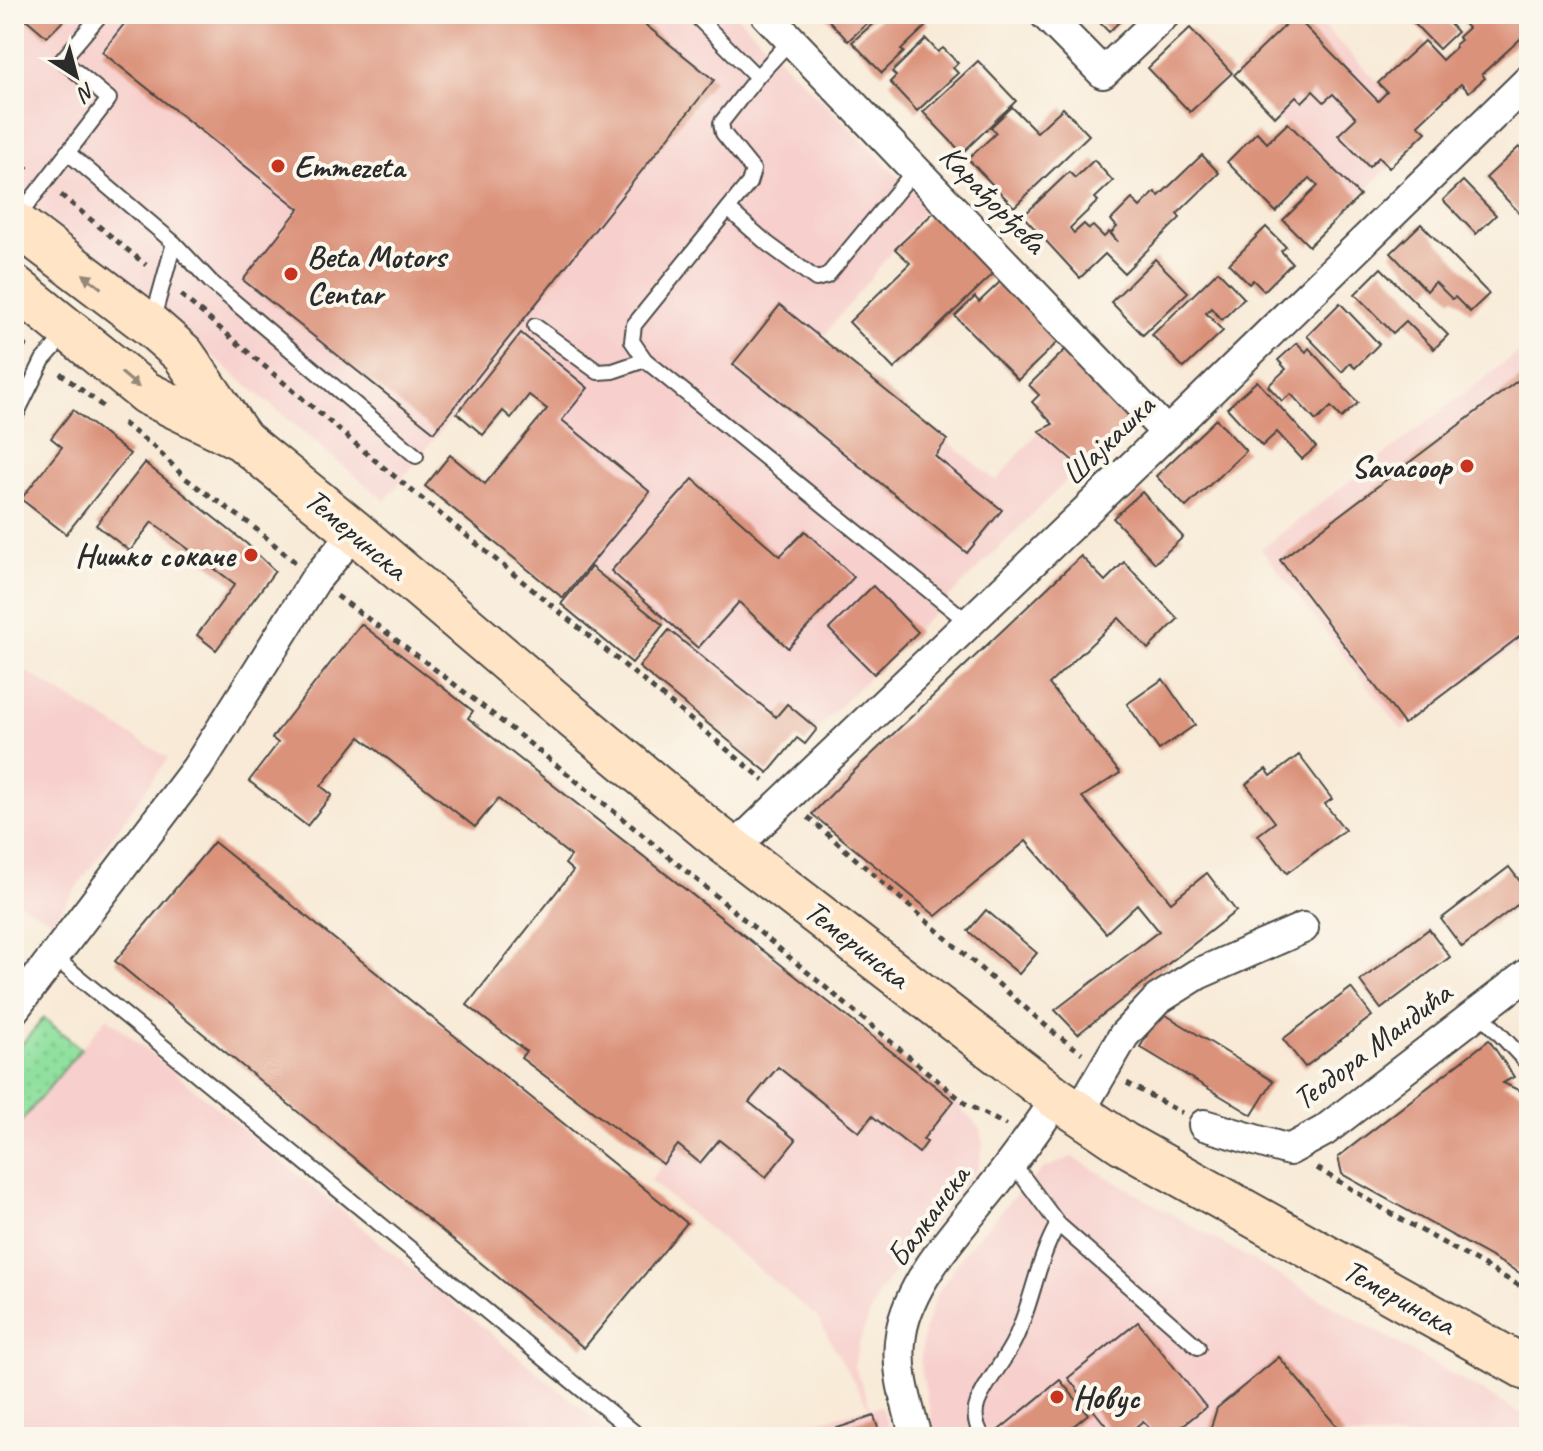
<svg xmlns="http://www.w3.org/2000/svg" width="1543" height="1451" font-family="Caveat,sans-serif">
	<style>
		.built { fill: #f7d0cd }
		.grass { fill: url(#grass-dots); stroke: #5e8665; stroke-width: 2 }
		.building { fill: #db927a }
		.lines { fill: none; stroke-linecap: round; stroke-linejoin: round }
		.lane-casing { stroke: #4a4845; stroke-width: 18 }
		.street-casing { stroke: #4a4845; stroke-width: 34 }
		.secondary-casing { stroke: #4a4845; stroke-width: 46 }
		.path { stroke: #4a4845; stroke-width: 5; stroke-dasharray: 6 6; stroke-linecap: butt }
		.lane { stroke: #fff; stroke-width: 14 }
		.street { stroke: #fff; stroke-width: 30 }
		.secondary { stroke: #ffe4c6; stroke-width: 42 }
		.oneway { fill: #958878 }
		.poi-dot { fill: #c8321e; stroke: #fbf7ec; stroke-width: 3 }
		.labels { text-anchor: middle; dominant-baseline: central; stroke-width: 8; stroke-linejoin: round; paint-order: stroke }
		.poi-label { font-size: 32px; font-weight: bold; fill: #2b2b2b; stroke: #fbf7ec; text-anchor: start }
		.street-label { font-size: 32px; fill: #2b2b2b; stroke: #fbf7ec }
	</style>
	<defs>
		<pattern id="grass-dots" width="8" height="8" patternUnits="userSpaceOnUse" patternTransform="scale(2)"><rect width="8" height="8" fill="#90e09f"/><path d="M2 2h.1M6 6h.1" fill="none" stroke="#7cc089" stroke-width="1.8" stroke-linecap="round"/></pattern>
	</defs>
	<rect width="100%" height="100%" fill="#fbf7ec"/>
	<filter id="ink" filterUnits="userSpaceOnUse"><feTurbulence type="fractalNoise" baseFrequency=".0125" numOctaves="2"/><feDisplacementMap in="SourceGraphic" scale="16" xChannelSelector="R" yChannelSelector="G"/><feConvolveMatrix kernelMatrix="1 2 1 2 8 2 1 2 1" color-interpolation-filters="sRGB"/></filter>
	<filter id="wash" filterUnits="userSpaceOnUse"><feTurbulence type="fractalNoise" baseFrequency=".006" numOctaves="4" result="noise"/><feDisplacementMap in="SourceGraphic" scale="32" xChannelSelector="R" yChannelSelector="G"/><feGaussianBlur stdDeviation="1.8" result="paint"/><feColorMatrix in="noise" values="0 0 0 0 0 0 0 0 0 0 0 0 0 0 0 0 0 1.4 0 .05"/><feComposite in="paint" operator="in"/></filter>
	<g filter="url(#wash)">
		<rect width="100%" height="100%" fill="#f8ead7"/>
		<!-- built -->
		<g class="built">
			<path d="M14,14H20L47,37L70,14H735L928,206L822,338L996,481L1039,431L1080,467L817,729L787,704L776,717L590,565L650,492L562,420L588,387L521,331L385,501L14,189Z"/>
			<path d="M1296,14H1312L1426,132L1360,196L1289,123L1285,126L1234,75Z"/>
			<path d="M1529,344V669L1512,648L1402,730L1261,549Z"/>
			<path d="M14,664L168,758L53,921L14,900Z"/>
			<path d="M805,983L954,1101L980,1129L983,1146L978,1168L878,1294L859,1342L854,1366L871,1408L881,1406L892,1437H756L869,1408L816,1316L650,1181Z"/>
			<path d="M107,1017L616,1437H14V1130Z"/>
			<path d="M1072,1157L1529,1418V1437H935L920,1364L924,1329L936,1295L964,1253L1009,1202L1043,1169Z"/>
		</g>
		<!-- grass -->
		<path class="grass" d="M44,1018L81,1049L14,1130V1053Z"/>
		<g id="blocks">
			<!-- building -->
			<g class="building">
				<path d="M20,14H70L47,37Z"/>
				<path d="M132,14H632L714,80L434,432L243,280L299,209L102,52Z"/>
				<path d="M823,14H877L848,41Z"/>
				<path d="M884,14H918L928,24L901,50L904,52L882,73L852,42Z"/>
				<path d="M1091,14H1127L1109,32Z"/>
				<path d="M1405,14H1456L1448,22L1457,32L1439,49Z"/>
				<path d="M1468,14H1529V31L1482,74L1485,78L1469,92L1461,84L1418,125L1426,132L1389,168L1379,157L1369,167L1338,135L1356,118L1333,94L1324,102L1313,91L1302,102L1296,96L1275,117L1234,75L1295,16L1378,101L1387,92L1378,83L1424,41L1442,60L1456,47L1455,45L1461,40L1458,37L1468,28L1461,20Z"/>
				<path d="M1190,28L1232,73L1190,112L1148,68Z"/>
				<path d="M926,39L938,52L943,48L958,63L953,68L958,73L917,111L890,82L896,76L892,72Z"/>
				<path d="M978,61L1016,101L962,153L923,112Z"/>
				<path d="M1012,107L1037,132L1063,108L1089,135L1014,207L968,159L996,133L991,127Z"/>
				<path d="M1288,123L1360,196L1309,246L1283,220L1318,186L1310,178L1276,212L1227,162L1257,132L1267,143Z"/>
				<path d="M1519,147L1529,158V223L1486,178Z"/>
				<path d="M1202,155L1219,173L1177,214L1180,218L1124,273L1105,254L1080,278L1023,216L1069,172L1075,178L1094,160L1113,181L1095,198L1098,201L1070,228L1074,233L1084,224L1089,229L1093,226L1104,237L1109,232L1118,242L1111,233L1117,227L1111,220L1132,199L1140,207L1155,192L1159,196Z"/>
				<path d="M1463,181L1496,215L1476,234L1443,200Z"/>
				<path d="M934,212L994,273L894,369L849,322L910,263L895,249Z"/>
				<path d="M1421,224L1489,294L1470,312L1455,297L1452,299L1435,282L1427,291L1391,253Z"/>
				<path d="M1266,227L1286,247L1281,251L1292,263L1264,291L1253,280L1249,284L1229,264Z"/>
				<path d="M1155,259L1188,292L1143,335L1111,302Z"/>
				<path d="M1381,268L1448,335L1434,349L1406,321L1393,333L1355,294Z"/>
				<path d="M1218,271L1244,298L1222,320L1211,308L1206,313L1223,331L1184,368L1152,335Z"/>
				<path d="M1001,281L1059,341L1018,380L955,316L975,297L979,302Z"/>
				<path d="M1340,303L1379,344L1355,368L1350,363L1342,372L1307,336Z"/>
				<path d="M780,305L947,440L935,456L1002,510L967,553L733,364Z"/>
				<path d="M521,333L588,388L562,420L650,492L563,598L425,486L450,455L485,484L547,409L529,395L511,418L503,411L483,435L457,413Z"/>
				<path d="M1297,343L1306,352L1309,348L1358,403L1341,418L1331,407L1316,421L1291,394L1282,401L1268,386L1286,369L1278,360Z"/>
				<path d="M1066,349L1136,420L1080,467L1039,431L1053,424L1032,402L1039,395L1029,385Z"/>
				<path d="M1529,372V643L1523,634L1404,724L1280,560Z"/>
				<path d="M1257,381L1316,447L1302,459L1277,432L1262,446L1227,408Z"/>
				<path d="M73,410L130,454L66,534L21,499L62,447L51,438Z"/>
				<path d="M1216,419L1246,451L1186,507L1156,476Z"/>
				<path d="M145,463L247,544L275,571L216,650L197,635L235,584L152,522L130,551L96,525Z"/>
				<path d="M693,479L780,556L805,531L854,577L788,648L739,602L698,648L611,571Z"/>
				<path d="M1142,492L1183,537L1155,563L1113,518Z"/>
				<path d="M1081,556L1105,581L1124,562L1178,619L1148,649L1119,618L1049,684L1120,773L1082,797L1171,902L1207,873L1236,911L1078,1034L1055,1010L1159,931L1137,904L1106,933L1026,841L936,916L812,814L853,772Z"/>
				<path d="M591,567L663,625L632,663L561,604Z"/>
				<path d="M873,586L918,632L874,674L829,629Z"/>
				<path d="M361,624L473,711L468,718L954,1101L923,1139L927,1142L919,1153L872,1116L859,1132L778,1067L749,1102L796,1140L766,1177L719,1140L700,1163L678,1145L663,1164L521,1058L526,1051L467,1005L573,871L565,864L571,856L498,799L475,827L360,737L321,786L332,795L307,826L249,781L278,743L272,738Z"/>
				<path d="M669,630L776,717L787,704L817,729L805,744L797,738L768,773L639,667Z"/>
				<path d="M1163,679L1195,725L1159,750L1127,704Z"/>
				<path d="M1299,755L1332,799L1325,804L1345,830L1287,873L1258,835L1275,822L1246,784L1266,769L1271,776Z"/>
				<path d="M214,842L687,1223L584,1348L115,961Z"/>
				<path d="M1509,867L1529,893V896L1462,947L1441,919Z"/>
				<path d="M986,910L1037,953L1019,974L968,931Z"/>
				<path d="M1429,929L1450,957L1381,1009L1360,981Z"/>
				<path d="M1351,988L1372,1016L1305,1067L1283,1039Z"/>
				<path d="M1161,1012L1273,1081L1252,1115L1140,1047Z"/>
				<path d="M1489,1040L1514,1077L1503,1083L1529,1095V1278L1342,1174L1338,1157Z"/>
				<path d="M1138,1322L1206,1407L1168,1437H1156L1143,1421L1124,1437H1115L1068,1378Z"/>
				<path d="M1279,1357L1344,1435L1341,1437H1208L1217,1408Z"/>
				<path d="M1060,1380L1088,1414L1060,1437H996L994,1434Z"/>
				<path d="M874,1416L881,1437H814L813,1436Z"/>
			</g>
		</g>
	</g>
	<g filter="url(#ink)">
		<use href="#blocks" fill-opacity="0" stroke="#4a4845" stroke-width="2"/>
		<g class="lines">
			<!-- lane casing -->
			<g class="lane-casing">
				<g id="lane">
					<path d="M694,14L757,77"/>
					<path d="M791,40L757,77L721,123L723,133L753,170L749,183L634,325L632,341L645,360L969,623"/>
					<path d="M67,152L174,243L152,322"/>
					<path d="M728,209L768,244L816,279L827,276L915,170"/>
					<path d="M17,218L109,99L62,60L101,14"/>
					<path d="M174,243L211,282L416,456"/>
					<path d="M535,326L598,372L613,371L645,360"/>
					<path d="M14,419L43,360L66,334"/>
					<path d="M55,958L640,1437"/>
					<path d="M1479,1012L1529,1065"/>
					<path d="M1012,1162L1058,1224L1198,1347"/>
					<path d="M983,1437C976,1426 973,1414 978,1402C987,1380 1005,1361 1015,1339C1033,1301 1037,1260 1058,1224"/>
				</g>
			</g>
			<!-- street casing -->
			<g class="street-casing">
				<g id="street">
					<path d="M766,14L1167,433"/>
					<path d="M1045,14L1103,73L1165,14"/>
					<path d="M733,849L1167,433L1529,80"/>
					<path d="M14,1009L197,768L315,580L355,532"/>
					<path d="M1078,1114L1124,1035L1158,999L1198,974L1303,928"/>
					<path d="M1204,1125L1289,1150L1324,1131L1529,973"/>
					<path d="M916,1437C907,1404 895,1369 901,1334C909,1280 962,1226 995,1184C1017,1156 1037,1128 1057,1099"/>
				</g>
			</g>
			<!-- secondary casing -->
			<g class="secondary-casing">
				<g id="secondary">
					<path d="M14,222L151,326L183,354L240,437"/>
					<path d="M14,286L146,393L241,439L355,532L575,719L712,833L1055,1097L1123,1143L1529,1370"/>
				</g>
			</g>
			<!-- path -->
			<g class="path">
				<path d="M14,159L28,169"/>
				<path d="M61,195L146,265"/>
				<path d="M181,295L371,457L764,780"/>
				<path d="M14,336L27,347"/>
				<path d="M60,373L106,409"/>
				<path d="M123,423L158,450L185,478L250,524L295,562"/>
				<path d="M337,596C555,755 758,933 966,1104L1006,1125"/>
				<path d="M808,817L1053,1032L1082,1053"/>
				<path d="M1127,1083L1182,1113"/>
				<path d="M1317,1168L1392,1214L1529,1291"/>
			</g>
			<!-- lane -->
			<use href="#lane" class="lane"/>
			<!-- street -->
			<use href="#street" class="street"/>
			<!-- secondary -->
			<use href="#secondary" class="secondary"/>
		</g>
		<!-- one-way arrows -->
		<defs><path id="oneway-solid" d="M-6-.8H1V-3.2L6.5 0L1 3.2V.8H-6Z" transform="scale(2)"/></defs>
		<g class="oneway">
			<use href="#oneway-solid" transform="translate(92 281) rotate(-142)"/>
			<use href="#oneway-solid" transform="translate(130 380) rotate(40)"/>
		</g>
	</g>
	<!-- markers -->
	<g class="poi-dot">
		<circle cx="278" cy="166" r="8"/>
		<circle cx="291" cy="274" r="8"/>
		<circle cx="1467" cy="466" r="8"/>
		<circle cx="251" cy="555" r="8"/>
		<circle cx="1057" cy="1397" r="8"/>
	</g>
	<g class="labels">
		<!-- poi labels -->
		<g class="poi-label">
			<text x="294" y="166">Emmezeta</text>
			<text x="307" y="256">Beta Motors<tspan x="307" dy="37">Centar</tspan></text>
			<text x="1451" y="466" text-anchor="end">Savacoop</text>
			<text x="235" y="555" text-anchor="end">Нишко сокаче</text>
			<text x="1073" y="1397">Новус</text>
		</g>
		<!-- street labels -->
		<g class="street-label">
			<text transform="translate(993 199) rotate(46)">Карађорђева</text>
			<text transform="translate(1108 440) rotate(-44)">Шајкашка</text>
			<text transform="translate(356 534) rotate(40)">Темеринска</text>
			<text transform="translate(857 944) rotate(38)">Темеринска</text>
			<text transform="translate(1372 1046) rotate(-37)">Теодора Мандића</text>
			<text transform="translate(928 1216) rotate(-54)">Балканска</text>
			<text transform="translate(1399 1297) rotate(29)">Темеринска</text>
		</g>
	</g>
	<!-- margin -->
	<rect width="1543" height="1451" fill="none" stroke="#fbf7ec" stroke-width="48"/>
	<!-- north arrow -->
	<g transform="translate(76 76) rotate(144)" stroke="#fbf7ec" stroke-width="6" paint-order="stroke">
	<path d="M0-6L14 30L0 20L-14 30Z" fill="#2b2b2b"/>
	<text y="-12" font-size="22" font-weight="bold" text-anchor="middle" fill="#2b2b2b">N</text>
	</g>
</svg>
